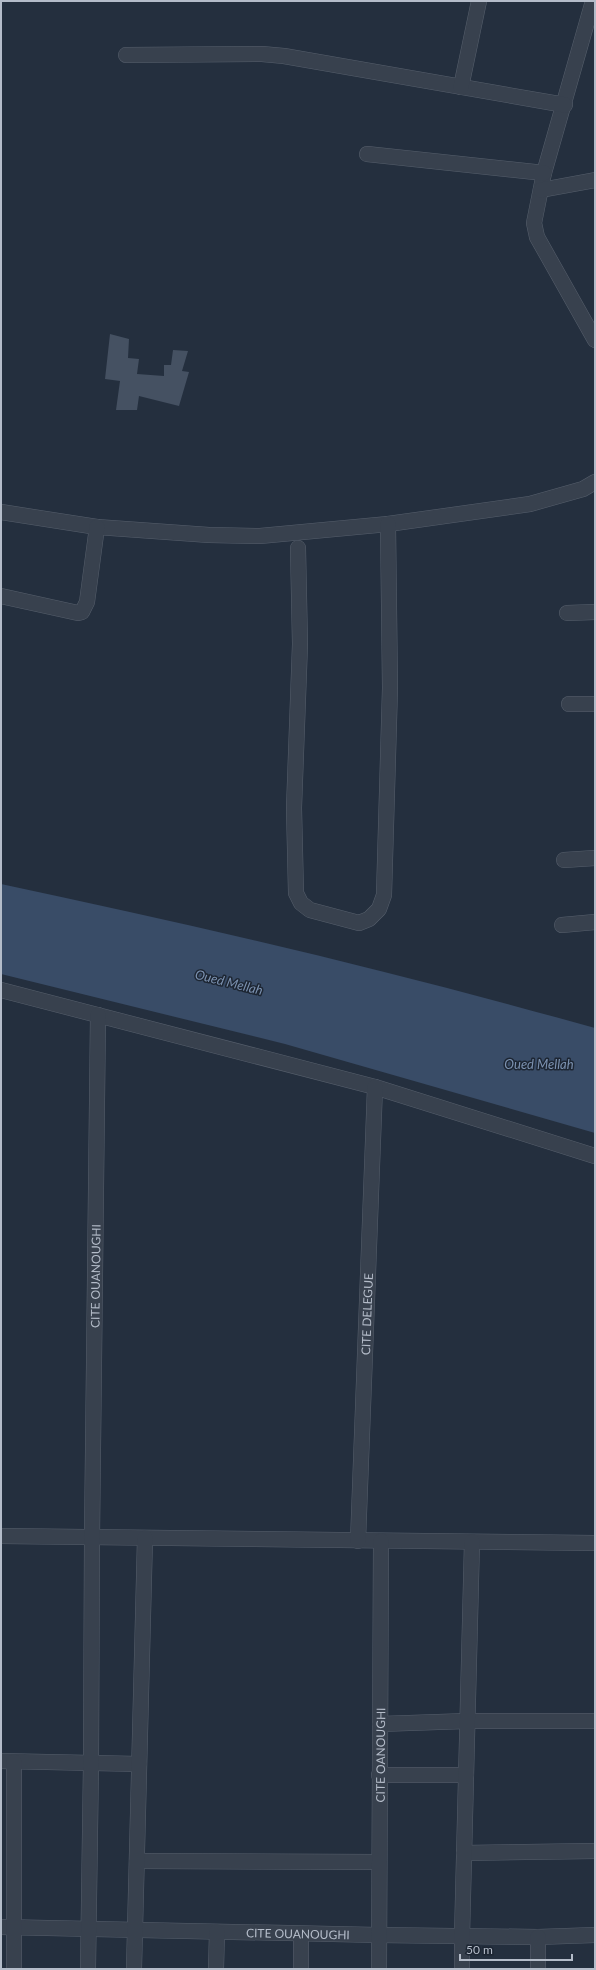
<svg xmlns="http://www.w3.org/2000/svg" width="596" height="1970" font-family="Lato,sans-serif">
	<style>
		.water { fill: #394c67 }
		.building { fill: #455162 }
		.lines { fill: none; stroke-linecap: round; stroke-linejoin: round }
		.minor-casing { stroke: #565f6c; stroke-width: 16 }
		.minor { stroke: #38414e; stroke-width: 15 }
		.labels { text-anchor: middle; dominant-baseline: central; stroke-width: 3; stroke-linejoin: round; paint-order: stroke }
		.street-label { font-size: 12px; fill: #b4bcc9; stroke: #1d2633 }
		.water-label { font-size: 13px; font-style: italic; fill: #7c92b1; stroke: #1d2633 }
	</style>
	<rect width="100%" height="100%" fill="#242f3e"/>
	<!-- water -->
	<path class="water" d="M1,884C200,926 399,973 595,1028V1133L285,1044L1,974Z"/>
	<!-- building -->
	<path class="building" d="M110,334L129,339L128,358L139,359L137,374L164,376V365H171L173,350L188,351L182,371L189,372L179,406L139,396L137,410H116L120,381L105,379Z"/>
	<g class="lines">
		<!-- minor casing -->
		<g class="minor-casing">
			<g id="minor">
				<path d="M593,1L544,173L534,223L537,237L595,340"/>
				<path d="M126,55L262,54L284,56L565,105"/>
				<path d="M461,87L479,1"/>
				<path d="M367,154L544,173"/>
				<path d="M541,190L595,180"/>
				<path d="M1,512L97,527L209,535L260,536L388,524L530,504L583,489L595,482"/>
				<path d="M298,548L300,644L294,808L296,893L301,903L310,910L359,923L369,919L379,909L384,895L390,688L388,524"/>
				<path d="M1,596L78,613L82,612L87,602L97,527"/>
				<path d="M567,613L595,612"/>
				<path d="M569,704H595"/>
				<path d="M564,860L595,858"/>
				<path d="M562,925L595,922"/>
				<path d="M1,990L375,1087L595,1156"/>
				<path d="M1,1536L595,1543"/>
				<path id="s1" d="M358,1541L375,1087"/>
				<path d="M380,1724L467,1721H595"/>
				<path d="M1,1761L139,1764"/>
				<path d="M379,1775H466"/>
				<path d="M464,1853L595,1851"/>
				<path d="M137,1861L379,1862"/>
				<path id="s2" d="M1,1927L378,1935L538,1937L595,1935"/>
				<path d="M301,1934V1969"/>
				<path d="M14,1969V1762"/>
				<path id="s3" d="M88,1969L91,1763L92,1537L98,1015"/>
				<path d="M134,1969L145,1538"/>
				<path d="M216,1969L217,1932"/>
				<path id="s4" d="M379,1969L381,1541"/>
				<path d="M462,1969V1936L472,1542"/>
				<path d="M538,1969V1937"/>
			</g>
		</g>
		<!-- minor -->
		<use href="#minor" class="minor"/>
	</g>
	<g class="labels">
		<!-- street labels -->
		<g class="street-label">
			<text stroke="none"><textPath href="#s3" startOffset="693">CITE OUANOUGHI</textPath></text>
			<text stroke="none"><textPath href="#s1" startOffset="227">CITE DELEGUE</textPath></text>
			<text stroke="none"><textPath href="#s4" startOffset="214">CITE OANOUGHI</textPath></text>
			<text stroke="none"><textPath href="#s2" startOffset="297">CITE OUANOUGHI</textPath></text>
		</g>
		<!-- water labels -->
		<g class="water-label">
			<text transform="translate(229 982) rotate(14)">Oued Mellah</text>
			<text x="539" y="1064">Oued Mellah</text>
		</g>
	</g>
	<!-- border -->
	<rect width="596" height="1970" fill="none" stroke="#b4bcc9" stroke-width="4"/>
	<!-- scale -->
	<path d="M460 1954v6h112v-6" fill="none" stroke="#b4bcc9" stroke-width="2"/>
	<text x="466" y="1954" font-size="12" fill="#b4bcc9" stroke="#1d2633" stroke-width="3" paint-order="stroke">50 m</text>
</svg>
